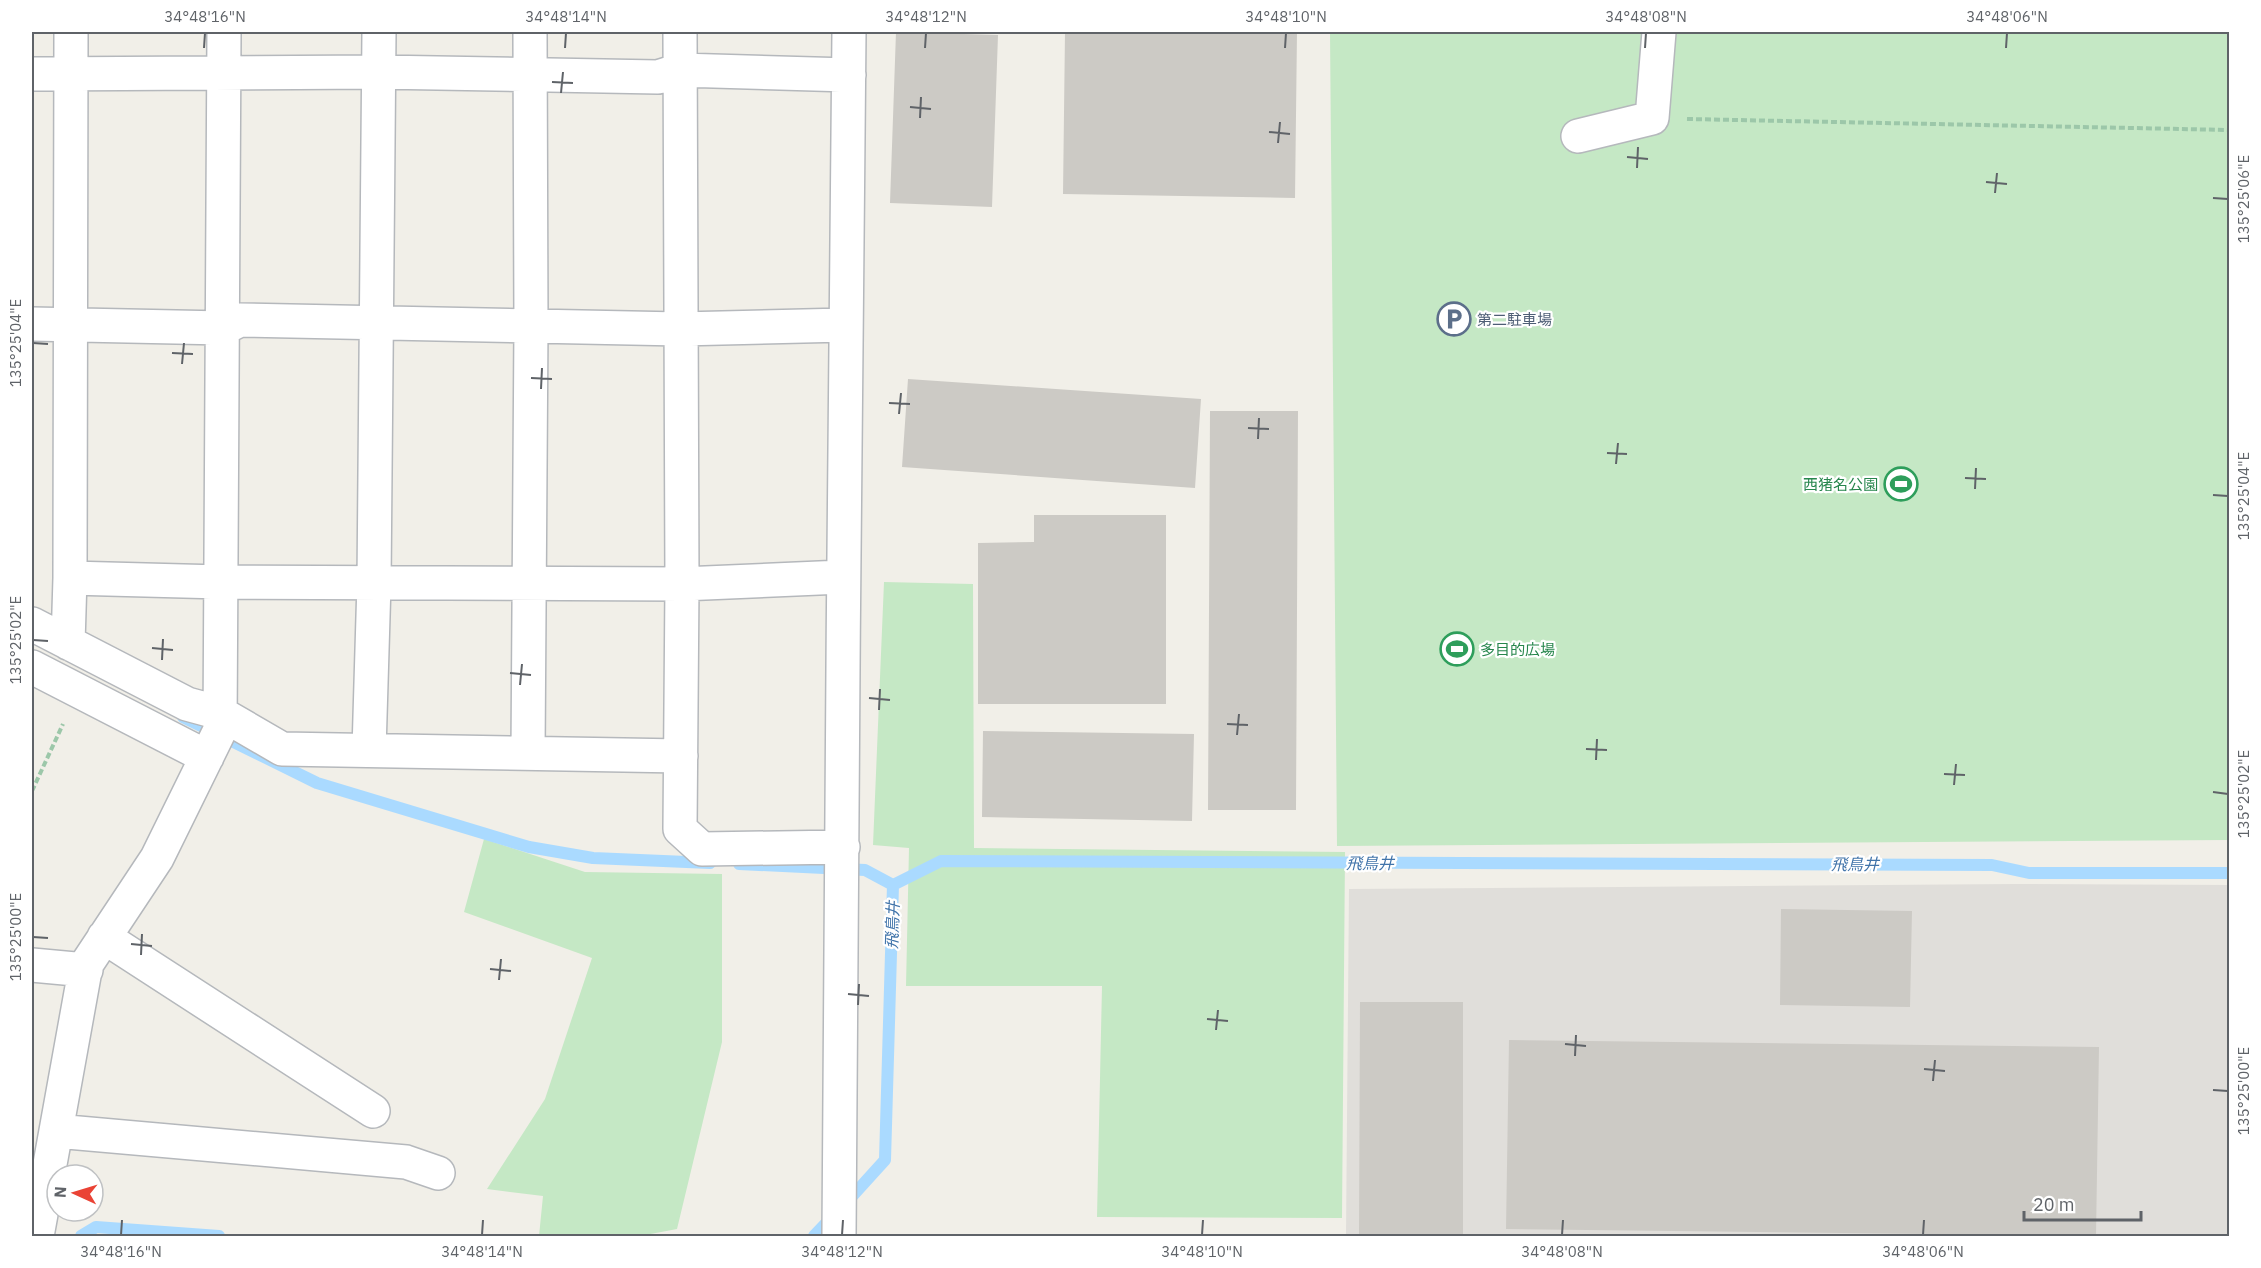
<svg xmlns="http://www.w3.org/2000/svg" width="2261" height="1268" font-family="'IBM Plex Sans','Noto Sans JP',sans-serif">
<style>
.industrial{fill:#e0deda}
.green{fill:#c5e8c5}
.lines{fill:none;stroke-linecap:round;stroke-linejoin:round}
.stream{stroke:#aadaff;stroke-width:12}
.building{fill:#cccac5}
.minor-casing{stroke:#b5b8bc;stroke-width:36}
.path{stroke:#9cc7a9;stroke-width:4;stroke-dasharray:6 3;stroke-linecap:butt}
.minor{stroke:#fff;stroke-width:33}
.ticks{fill:none;stroke:#5f6368;stroke-width:2}
.labels{text-anchor:middle;dominant-baseline:central;stroke-width:4.5;stroke-linejoin:round;paint-order:stroke}
.service-label{font-size:15px;fill:#4e5e75;stroke:#fff;text-anchor:start}
.leisure-label{font-size:15px;fill:#27864d;stroke:#fff;text-anchor:end}
.water-label{font-size:16px;font-style:italic;fill:#4174aa;stroke:#fff}
.neatline{fill:none;stroke:#5f6368;stroke-width:2}
.ticks-label{font-size:15px;text-anchor:middle;fill:#5f6368}
</style>
<rect width="100%" height="100%" fill="#f1efe8"/>
<path class="industrial" d="M 2014,884 L 2229,885 L 2229,1236 L 1346,1236 L 1349,889 Z"/>
<path class="green" d="M 1330,32 L 2229,32 L 2229,840 L 1337,846 Z
M 884,582 L 973,584 L 974,848 L 1345,852 L 1342,1218 L 1097,1217 L 1102,986 L 906,986 L 909,848 L 873,845 Z
M 484,839 L 585,872 L 722,874 L 722,1042 L 677,1229 L 640,1236 L 539,1236 L 543,1196 L 487,1189 L 545,1099 L 592,958 L 464,912 Z"/>
<g class="lines">
<path class="stream" d="M 183,717 L 317,783 L 529,847 L 593,858 L 710,863
M 739,864 L 865,870 L 893,885
M 846,1203 L 885,1160 L 893,885 L 941,861 L 1992,865 L 2029,873 L 2230,873
M 81,1236 L 96,1227 L 219,1236
M 814,1236 L 834,1215"/>
</g>
<path class="building" d="M 896,32 L 998,35 L 992,207 L 890,203 Z
M 1065,32 L 1297,32 L 1295,198 L 1063,194 Z
M 908,379 L 1201,399 L 1195,488 L 902,467 Z
M 1210,411 L 1298,411 L 1296,810 L 1208,810 Z
M 1034,515 L 1166,515 L 1166,704 L 978,704 L 978,543 L 1034,542 Z
M 983,731 L 1194,734 L 1192,821 L 982,817 Z
M 1781,909 L 1912,911 L 1910,1007 L 1780,1005 Z
M 1360,1002 L 1463,1002 L 1463,1236 L 1359,1236 Z
M 1509,1040 L 2099,1047 L 2096,1236 L 1506,1229 Z"/>
<g class="lines">
<defs>
<path id="minor" d="M 680,32 L 682,584 L 680,829 L 702,849 L 843,847
M 32,74 L 379,72 L 658,77 L 680,70 L 849,75
M 1578,136 L 1652,118 L 1659,32
M 32,324 L 224,328 L 240,320 L 680,329 L 845,325
M 70,578 L 221,582 L 682,584 L 842,577
M 32,624 L 187,704 L 220,713 L 282,749 L 681,756
M 68,643 L 70,578 L 71,32
M 32,667 L 207,757
M 369,750 L 374,583 L 379,32
M 528,753 L 531,326 L 530,32
M 104,937 L 373,1111
M 32,965 L 86,970
M 56,1131 L 406,1162 L 438,1173
M 37,1236 L 86,965 L 157,858 L 220,730 L 224,32
M 839,1236 C 843,835 843,433 849,32"/>
</defs>
<use href="#minor" class="minor-casing"/>
<path class="path" d="M 1687,119 L 2230,130
M 32,791 L 63,724"/>
<use href="#minor" class="minor"/>
</g>
<path class="ticks" d="M 204,48 L 205,33M 565,48 L 566,33M 925,48 L 926,33M 1285,48 L 1286,33M 1645,48 L 1646,33M 2006,48 L 2007,33M 552,82 L 573,83M 561,93 L 563,72M 910,107 L 931,109M 920,118 L 921,97M 1269,132 L 1290,134M 1278,143 L 1280,122M 1627,157 L 1648,159M 1637,168 L 1638,147M 1986,182 L 2007,184M 1995,193 L 1997,173M 2213,198 L 2228,199M 33,343 L 48,344M 172,353 L 193,354M 182,364 L 184,343M 531,378 L 552,379M 541,389 L 542,368M 889,403 L 910,404M 899,414 L 901,393M 1248,428 L 1269,429M 1258,439 L 1259,418M 1607,453 L 1627,454M 1616,464 L 1618,443M 1965,478 L 1986,479M 1975,489 L 1976,468M 2213,495 L 2228,496M 33,640 L 48,641M 152,648 L 173,650M 162,660 L 163,639M 510,673 L 531,675M 520,685 L 522,664M 869,698 L 890,700M 879,710 L 880,689M 1227,724 L 1248,725M 1237,735 L 1239,714M 1586,749 L 1607,750M 1596,760 L 1597,739M 1944,774 L 1965,775M 1954,785 L 1956,764M 2213,792 L 2228,794M 33,937 L 48,938M 131,944 L 152,946M 141,955 L 142,934M 490,969 L 511,971M 499,980 L 501,959M 848,994 L 869,996M 858,1005 L 859,984M 1207,1019 L 1228,1021M 1216,1030 L 1218,1010M 1565,1044 L 1586,1046M 1575,1056 L 1576,1035M 1924,1069 L 1945,1071M 1933,1081 L 1935,1060M 2213,1090 L 2228,1091M 121,1235 L 122,1220M 482,1235 L 483,1220M 842,1235 L 843,1220M 1202,1235 L 1203,1220M 1562,1235 L 1563,1220M 1923,1235 L 1924,1220"/>
<defs>
<symbol id="parking-ring" viewBox="-11 -11 22 22"><circle r="9.5" fill="#fff" stroke="#5c6f8a" stroke-width="1.5"/><path d="M-3.5-5.5H1a3.5 3.5 0 0 1 0 7H-1V5.5H-3.5ZM-1-3.4V-.6H.8a1.4 1.4 0 0 0 0-2.8Z" fill="#5c6f8a"/></symbol>
<symbol id="stadium-ring" viewBox="-11 -11 22 22"><circle r="9.5" fill="#fff" stroke="#2e9e5b" stroke-width="1.5"/><path d="M0-5a6.5 5 0 1 0 0 10a6.5 5 0 1 0 0-10ZM-3.5-1.8h7v3.6h-7Z" fill="#2e9e5b"/></symbol>
</defs>
<g fill-rule="evenodd">
<use href="#parking-ring" x="1435" y="300" width="38" height="38"/>
<use href="#stadium-ring" x="1882" y="465" width="38" height="38"/>
<use href="#stadium-ring" x="1438" y="630" width="38" height="38"/>
</g>
<g class="labels">
<g class="service-label">
<text x="1477" y="319">第二駐車場</text>
</g>
<g class="leisure-label">
<text x="1878" y="484">西猪名公園</text>
<text x="1480" y="649" text-anchor="start">多目的広場</text>
</g>
<g class="water-label">
<text x="1370" y="863">飛鳥井</text>
<text x="1855" y="864">飛鳥井</text>
<text transform="translate(892 925) rotate(-88)">飛鳥井</text>
</g>
</g>
<rect width="2261" height="1268" fill="none" stroke="#ffffff" stroke-width="66"/>
<g transform="translate(75 1193) rotate(274)"><circle r="28" fill="#ffffff" stroke="#bfc1c3" stroke-width="1.5"/>
<path d="M0-4.5L10 22L0 15L-10 22Z" fill="#ea4335"/>
<text y="-9" font-size="16" font-weight="bold" text-anchor="middle" fill="#5f6368">N</text>
</g>
<path d="M2024 1211v9h117v-9" fill="none" stroke="#5f6368" stroke-width="3"/>
<text x="2033" y="1211" font-size="18" fill="#5f6368" stroke="#ffffff" stroke-width="4.5" paint-order="stroke">20 m</text>
<rect x="33" y="33" width="2195" height="1202" class="neatline"/>
<g class="ticks-label">
<text x="205" y="22">34°48'16"N</text>
<text x="566" y="22">34°48'14"N</text>
<text x="926" y="22">34°48'12"N</text>
<text x="1286" y="22">34°48'10"N</text>
<text x="1646" y="22">34°48'08"N</text>
<text x="2007" y="22">34°48'06"N</text>
<text transform="translate(2244 199) rotate(-90)" y="5">135°25'06"E</text>
<text transform="translate(16 343) rotate(-90)" y="5">135°25'04"E</text>
<text transform="translate(2244 496) rotate(-90)" y="5">135°25'04"E</text>
<text transform="translate(16 640) rotate(-90)" y="5">135°25'02"E</text>
<text transform="translate(2244 794) rotate(-90)" y="5">135°25'02"E</text>
<text transform="translate(16 937) rotate(-90)" y="5">135°25'00"E</text>
<text transform="translate(2244 1091) rotate(-90)" y="5">135°25'00"E</text>
<text x="121" y="1257">34°48'16"N</text>
<text x="482" y="1257">34°48'14"N</text>
<text x="842" y="1257">34°48'12"N</text>
<text x="1202" y="1257">34°48'10"N</text>
<text x="1562" y="1257">34°48'08"N</text>
<text x="1923" y="1257">34°48'06"N</text>
</g>
</svg>
